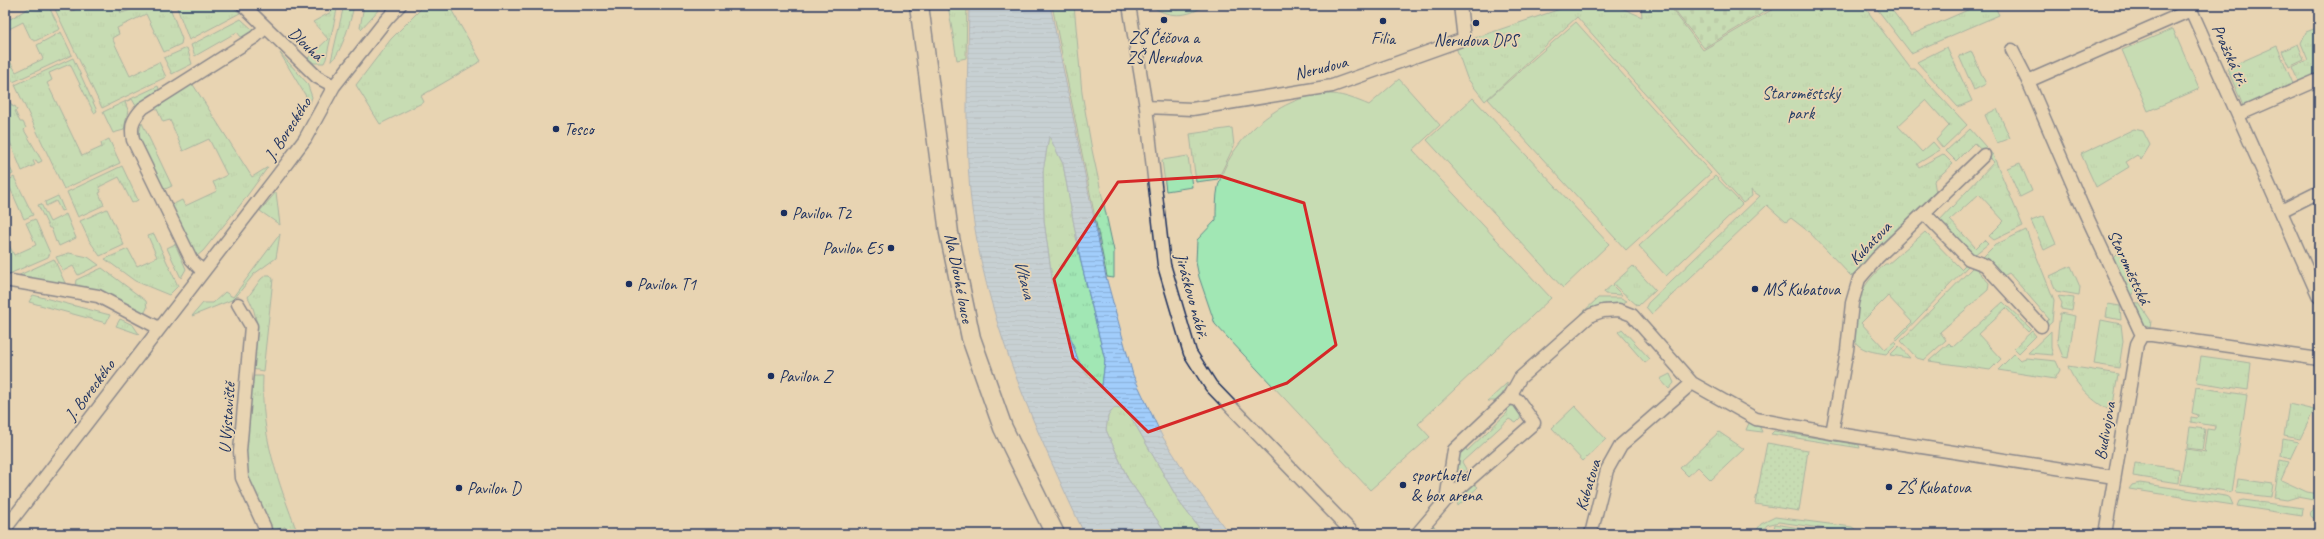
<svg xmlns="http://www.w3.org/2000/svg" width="2324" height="539" font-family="Caveat,sans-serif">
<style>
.grass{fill:url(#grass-tufts);stroke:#5e8b89}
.cemetery{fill:url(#cemetery-stones);stroke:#5e8b89}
.garden{fill:url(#garden-dots);stroke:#5e8b89}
.pitch{fill:#a1e7b4;stroke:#5e8b89}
.water{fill:url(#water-rules);stroke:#6b8ebc;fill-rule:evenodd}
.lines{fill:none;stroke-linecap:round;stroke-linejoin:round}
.street-casing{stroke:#1b2f5e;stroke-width:15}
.secondary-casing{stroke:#1b2f5e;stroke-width:21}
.street{stroke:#e8d4b2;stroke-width:12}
.secondary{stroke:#e8d4b2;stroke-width:18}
.marked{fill:none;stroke:#d62828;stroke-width:3;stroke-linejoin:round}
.poi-dot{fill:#1b2f5e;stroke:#e8d4b2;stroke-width:1.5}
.labels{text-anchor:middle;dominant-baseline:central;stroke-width:3.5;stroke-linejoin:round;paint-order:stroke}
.poi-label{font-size:17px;fill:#1b2f5e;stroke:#e8d4b2;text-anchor:start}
.street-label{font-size:17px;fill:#1b2f5e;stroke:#e8d4b2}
.park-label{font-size:17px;fill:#284167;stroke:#e8d4b2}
.water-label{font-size:18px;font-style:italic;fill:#283f6e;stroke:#e8d4b2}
</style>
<defs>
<pattern id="grass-tufts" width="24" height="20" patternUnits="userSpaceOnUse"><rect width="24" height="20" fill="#a1e7b4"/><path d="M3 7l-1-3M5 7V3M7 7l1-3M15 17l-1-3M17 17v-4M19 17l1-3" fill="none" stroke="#8ac69d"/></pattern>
<pattern id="cemetery-stones" width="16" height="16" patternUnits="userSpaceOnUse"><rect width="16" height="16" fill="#a1e7b4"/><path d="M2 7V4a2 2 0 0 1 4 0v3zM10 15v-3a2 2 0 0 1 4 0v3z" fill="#8ac69d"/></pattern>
<pattern id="garden-dots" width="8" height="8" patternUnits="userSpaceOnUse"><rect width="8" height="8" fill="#a1e7b4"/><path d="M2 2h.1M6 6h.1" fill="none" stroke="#8ac69d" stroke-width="1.8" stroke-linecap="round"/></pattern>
<pattern id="water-rules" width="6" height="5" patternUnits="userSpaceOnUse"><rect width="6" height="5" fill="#a1cdfb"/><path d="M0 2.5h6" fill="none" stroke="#8ab0da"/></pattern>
</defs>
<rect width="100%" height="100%" fill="#e8d4b2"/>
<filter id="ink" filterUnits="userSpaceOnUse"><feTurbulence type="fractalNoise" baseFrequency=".025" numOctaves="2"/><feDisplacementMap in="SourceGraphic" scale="8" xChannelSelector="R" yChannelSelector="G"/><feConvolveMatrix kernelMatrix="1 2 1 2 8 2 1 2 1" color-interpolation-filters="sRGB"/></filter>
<g filter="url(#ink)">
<path class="grass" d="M 28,5 L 48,5 L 60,29 L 35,41 L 31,39 L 23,22 L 5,31 L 5,22 L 29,8 Z
M 53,5 L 66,5 L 70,12 L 85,5 L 118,5 L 121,13 L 145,5 L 169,5 L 182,39 L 181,44 L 164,52 L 146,14 L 117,28 L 119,34 L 112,38 L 130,76 L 159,62 L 166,77 L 102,108 Z
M 176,5 L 230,5 L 240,13 L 189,40 Z
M 333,5 L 338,5 L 326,59 L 324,63 L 314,63 L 308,58 L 328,39 L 313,22 L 331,12 L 329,8 Z
M 344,5 L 354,5 C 352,17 341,55 331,61 Z
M 364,5 L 383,5 L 361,29 L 360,28 Z
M 425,5 L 461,5 L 452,11 L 481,61 L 421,96 L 424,102 L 380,124 L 356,85 L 391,39 Z
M 948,5 L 967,5 L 966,58 L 957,60 Z
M 1052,5 L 1074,5 L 1082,93 L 1092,150 L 1114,251 L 1114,278 L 1107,277 Z
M 1572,5 L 1615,5 L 1642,17 L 1641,5 L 1669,5 L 1703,50 L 1780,5 L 1863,5 L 1911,69 L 1915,69 L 1967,125 L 1943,148 L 1936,140 L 1949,126 L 1926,100 L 1898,126 L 1922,152 L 1933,142 L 1940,150 L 1917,164 L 1919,167 L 1943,154 L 1953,164 L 1934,181 L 1936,193 L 1930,201 L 1851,276 L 1809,232 L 1791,218 L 1786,222 L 1767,205 L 1652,314 L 1646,307 L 1648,303 L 1760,196 L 1751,190 L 1752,196 L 1743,203 L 1577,17 L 1485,101 L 1467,78 L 1456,47 L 1466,41 Z
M 1874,5 L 1888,5 L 1911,35 L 1979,5 L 1994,5 L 1999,15 L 1911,53 Z
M 241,19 L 253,30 L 242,38 L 237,32 L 195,56 L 191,45 Z
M 2319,27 L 2319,75 L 2299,83 L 2292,67 L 2308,60 L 2301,43 L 2306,32 Z
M 61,32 L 72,55 L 13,82 L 5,64 L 5,55 L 7,56 L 16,72 L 43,59 L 37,45 Z
M 2298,44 L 2304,60 L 2289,67 L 2282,51 Z
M 2277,46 L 2294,86 L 2244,108 L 2227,68 Z
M 1947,47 L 1972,101 L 1958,107 L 1917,62 Z
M 187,48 L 192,64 L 172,74 L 164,58 Z
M 1971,51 L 1986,84 L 1974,90 L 1959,56 Z
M 280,53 L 307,83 L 312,97 L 310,103 Z
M 73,58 L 97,111 L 94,113 L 70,64 L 49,73 L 52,80 L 47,83 L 82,156 L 102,147 L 101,143 L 109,139 L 120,163 L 64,189 L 15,85 Z
M 192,83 L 252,177 L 268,167 L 241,204 L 203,251 L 197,256 L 192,254 L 171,211 L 172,205 L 182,200 L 185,206 L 217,191 L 213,182 L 227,175 L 209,139 L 183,151 L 170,120 L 163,122 L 155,105 Z
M 158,86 L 159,89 L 136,106 L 132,99 L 125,102 L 128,110 L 124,130 L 113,133 L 103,112 Z
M 10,102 L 13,107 L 15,106 L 17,110 L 15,111 L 20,122 L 23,122 L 26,128 L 24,130 L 42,161 L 38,163 L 36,160 L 33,161 L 35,165 L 22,171 L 8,137 L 5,136 L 5,104 Z
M 1997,109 L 2010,138 L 1997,143 L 1985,115 Z
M 142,123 L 172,186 L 163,190 C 154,171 132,144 142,123 Z
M 1232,128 L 1234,146 L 1218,179 L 1196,182 L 1190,134 Z
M 1970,129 L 1993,155 L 2023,226 L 1994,240 L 1989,236 L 2004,221 L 1979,194 L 1950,220 L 1976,248 L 1984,240 L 1988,244 L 1974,255 L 1939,221 L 1994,162 L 1974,143 L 1956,161 L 1946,151 Z
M 2134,129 L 2143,131 L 2150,145 L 2141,160 L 2137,155 L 2126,162 L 2129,167 L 2096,187 L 2081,154 Z
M 1049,135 L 1063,164 L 1080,258 L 1105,360 L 1102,386 L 1087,375 L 1078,360 L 1053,286 L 1044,221 L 1043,171 Z
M 5,156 L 13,174 L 6,178 L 5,176 Z
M 2020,163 L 2032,191 L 2020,197 L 2007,168 Z
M 122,166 L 138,200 L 132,203 L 119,177 L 99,187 L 101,192 L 99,193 L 104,205 L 78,217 L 67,192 Z
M 14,177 L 33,215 L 24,219 L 7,181 Z
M 276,192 L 280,225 L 260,211 Z
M 58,196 L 64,210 L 61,211 L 56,201 L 46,206 L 45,202 Z
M 41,204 L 50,222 L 66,214 L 76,238 L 59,246 L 57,241 L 56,242 L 51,228 L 49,228 L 38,205 Z
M 107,209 L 124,245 L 100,256 L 89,240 L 80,221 Z
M 2044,216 L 2056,244 L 2044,250 L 2031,221 Z
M 35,219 L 50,253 L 48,257 L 9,274 L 5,267 L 5,237 L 14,255 L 36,245 L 26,223 Z
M 2026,230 L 2054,300 L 2052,322 L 2041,332 L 2039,330 L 2049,319 L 2009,273 L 2001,277 L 1981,259 L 1995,245 Z
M 1925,232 L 1961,269 L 1967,263 L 1969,265 L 1897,340 L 1896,338 L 1912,322 L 1888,296 L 1861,323 L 1885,349 L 1895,341 L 1897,343 L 1886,354 C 1875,352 1860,351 1854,340 C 1858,302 1855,291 1885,264 L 1888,264 Z
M 154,234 L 178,286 L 169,295 L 135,281 L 105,259 L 128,249 L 137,266 L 157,257 L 148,236 Z
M 280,234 L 276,258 L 254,274 L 234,299 L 192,316 L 203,303 L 213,303 L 225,292 L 233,297 Z
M 175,244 L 186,269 L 181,278 L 167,248 Z
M 2119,251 L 2136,287 L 2130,298 L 2112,258 Z
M 69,253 L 88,257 L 99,265 L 78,275 L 73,266 L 63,271 L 56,257 Z
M 54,259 L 65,283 L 63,284 L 13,278 Z
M 1633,266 L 1655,290 L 1638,306 L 1613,284 Z
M 1974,266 L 1989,283 L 1988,290 L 1940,332 L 1946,340 L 1924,360 L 1917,358 L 1901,341 Z
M 2071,266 L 2080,287 L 2079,295 L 2056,291 L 2050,276 Z
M 102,268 L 146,301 L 147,308 L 144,314 L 103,292 L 75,286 L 76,280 Z
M 266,275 L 270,275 L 273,279 L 263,371 L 252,369 C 256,341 262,323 248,297 L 261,279 Z
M 1612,285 L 1622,295 L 1605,294 L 1604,292 Z
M 33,295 L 110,315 L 106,323 L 29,302 Z
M 2058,296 L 2074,298 L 2072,311 L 2061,309 L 2062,303 Z
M 1598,298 L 1621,298 L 1627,301 L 1621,304 L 1605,304 L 1581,314 Z
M 2003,302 L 2031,329 L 2028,332 L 2006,308 L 1978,334 L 2001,359 L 1990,370 L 1929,361 L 1949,343 L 1953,347 Z
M 2132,302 L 2139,303 L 2151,321 L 2150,328 L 2143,324 Z
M 2108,304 L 2120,306 L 2121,320 L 2106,317 Z
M 2060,313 L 2075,316 L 2068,358 L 2063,357 L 2057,342 Z
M 120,319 L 133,325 L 139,334 L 116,326 Z
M 2101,320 L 2121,324 L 2123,341 L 2119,368 L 2094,364 Z
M 1622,329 L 1650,359 L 1645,363 L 1618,332 Z
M 2032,331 L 2036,336 L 2019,353 L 2014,348 Z
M 2051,331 L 2051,348 L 2053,355 L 2028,353 Z
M 1899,346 L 1910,358 L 1890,355 Z
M 2014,354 L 2020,360 L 2026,358 L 2056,361 L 2060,370 L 2055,379 L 1998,370 Z
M 2201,356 L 2251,363 L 2248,390 L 2197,382 Z
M 2068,366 L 2118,374 L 2112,411 C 2096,405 2073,383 2068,366 Z
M 1670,374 L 1674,383 L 1669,389 L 1660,379 Z
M 251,376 L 263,376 C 260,433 278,482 298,534 L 289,534 L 285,527 L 268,532 L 250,489 L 244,464 Z
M 1508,382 L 1499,401 L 1488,401 Z
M 2196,387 L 2247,395 L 2232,492 L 2180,484 L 2186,449 L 2206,452 L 2204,450 L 2207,429 L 2214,430 L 2215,426 L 2191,422 L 2191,417 L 2197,418 L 2198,415 L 2192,413 Z
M 1510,401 L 1521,411 L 1520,419 L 1516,423 L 1509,419 L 1462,462 L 1466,469 L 1457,480 L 1454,481 L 1453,466 L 1465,443 L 1467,451 L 1507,413 L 1508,403 Z
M 2289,404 L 2314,410 L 2300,439 L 2284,436 Z
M 1113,408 L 1123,409 L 1131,417 L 1180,503 L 1204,534 L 1167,534 L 1128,479 L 1106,430 L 1108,416 Z
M 1749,423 L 1760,427 L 1762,432 L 1746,430 Z
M 2190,427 L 2205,429 L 2202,450 L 2187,448 Z
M 1774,431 L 1859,445 L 1860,448 L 1771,434 Z
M 1719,432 L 1744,449 L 1711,480 L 1698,467 L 1688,476 L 1680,468 Z
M 2283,439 L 2298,442 L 2290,459 L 2281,456 Z
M 2280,460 L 2289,462 L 2281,480 L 2307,492 L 2319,494 L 2319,501 L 2297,497 L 2287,500 L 2274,498 Z
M 2135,463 L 2179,469 L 2178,483 L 2133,476 Z
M 2238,479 L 2273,484 L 2271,497 L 2236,493 Z
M 1473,483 L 1478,487 L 1458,506 L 1457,501 L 1467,484 Z
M 2140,483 L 2225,496 L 2230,498 L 2233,505 L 2129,489 L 2132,485 Z
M 2243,500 L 2303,508 L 2302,516 L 2237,506 L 2239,501 Z
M2310.5 514a4.5 4.5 0 1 1 9 0a4.5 4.5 0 1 1-9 0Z
M 1434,526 L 1442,534 L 1426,534 Z"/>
<path class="cemetery" d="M 1670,5 L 1776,5 L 1704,48 Z"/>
<path class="garden" d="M 118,5 L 133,5 L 134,9 L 121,13 Z
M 1767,443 L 1808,450 L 1799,511 L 1755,504 Z
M 285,527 L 289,534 L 270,534 L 270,532 Z"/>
<path class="pitch" d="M 1150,5 L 1159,5 L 1176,10 L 1205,5 C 1188,18 1167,18 1150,5 Z
M 1576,22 L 1711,173 L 1626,250 L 1488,99 Z
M 2173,29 L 2199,89 L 2148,111 L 2122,50 Z
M 1399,79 L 1440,125 L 1413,150 L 1551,298 L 1418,424 L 1430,437 L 1370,490 L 1215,324 L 1199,277 L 1196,262 L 1197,240 L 1216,220 C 1216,209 1216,197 1218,187 C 1229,140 1282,92 1332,94 C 1345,95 1357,100 1369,105 Z
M 1473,98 L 1609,244 L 1563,288 L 1427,140 Z
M 1188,156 L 1192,187 L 1166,191 L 1162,160 Z
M 1715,176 L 1742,204 L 1666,276 L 1639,246 Z
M 1575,406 L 1606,439 L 1583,461 L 1552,428 Z
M 1775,517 L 1852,527 L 1862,534 L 1779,522 L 1767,525 L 1760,534 L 1754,534 L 1761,524 Z
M 1775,524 L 1837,534 L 1773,534 Z"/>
<path class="water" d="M 969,5 L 1050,5 L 1106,277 L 1133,375 L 1162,436 L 1190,480 L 1229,534 L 1204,534 L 1180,503 L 1131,417 L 1123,409 L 1114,408 L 1108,416 L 1106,430 L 1128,479 L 1167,534 L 1084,533 C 1037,433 991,332 974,223 C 963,153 968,76 969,5 ZM 1049,136 L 1063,164 L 1080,258 L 1105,360 L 1102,386 L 1087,375 L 1078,360 L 1053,286 L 1044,221 L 1043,171 Z"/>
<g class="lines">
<defs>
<path id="street" d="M 243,5 L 317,77 L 334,86
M 1129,5 L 1146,107 L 1164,265 L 1190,353 L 1211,386 L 1354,534
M 2012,50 L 2028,81 L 2082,206 L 2142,335
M 2028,81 L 2191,10 L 2319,297
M 1146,107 L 1192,109 L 1332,86 L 1464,39 L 1460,5
M 2238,115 L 2318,80
M 2281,211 L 2319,192
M 1924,213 L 1969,259 L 1985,265 L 2041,326
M 202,271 L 191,259 L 133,140 C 130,125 133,119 143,108 L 255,37 L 265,28
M 5,280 L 98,296 L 159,328
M 238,304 L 251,326 L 240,451 L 242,478 L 264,526 L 266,534
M 2142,335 L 2152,335 L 2319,359
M 1832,433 L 1847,350 L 1852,303 L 1859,279 L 1877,258 L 1984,155
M 1446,500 L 1454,450 L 1509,398 L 1520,378 L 1591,315 L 1603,311 L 1619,310 L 1632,315 L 1692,383 L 1756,419 L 1832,433 L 2114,477
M 5,529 L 278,175 L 305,139 L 334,86 L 386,20 L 400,5
M 1417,534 L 1446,500 L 1534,423 L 1518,400 L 1509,398
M 1591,534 L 1607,470 L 1621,445 L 1692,383
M 2105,534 L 2137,344 L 2142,335"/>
<path id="secondary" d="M 919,5 L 949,233 L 971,338 L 1003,428 L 1055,534"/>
</defs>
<use href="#street" class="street-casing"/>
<use href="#secondary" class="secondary-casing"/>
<use href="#street" class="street"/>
<use href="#secondary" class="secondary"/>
</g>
</g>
<path d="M0 0H2324V539H0ZM 1220,176 L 1304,203 L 1336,345 L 1287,383 L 1148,432 L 1073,358 L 1054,279 L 1118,182 Z" fill="#e8d4b2" fill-opacity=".55" fill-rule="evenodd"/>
<path class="marked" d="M 1220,176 L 1304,203 L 1336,345 L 1287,383 L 1148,432 L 1073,358 L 1054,279 L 1118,182 Z"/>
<g class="poi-dot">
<circle cx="1164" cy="20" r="4"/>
<circle cx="1383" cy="21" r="4"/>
<circle cx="1476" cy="23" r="4"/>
<circle cx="556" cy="129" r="4"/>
<circle cx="784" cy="213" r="4"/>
<circle cx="891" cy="248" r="4"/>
<circle cx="629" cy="284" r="4"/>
<circle cx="1755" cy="289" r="4"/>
<circle cx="771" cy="376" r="4"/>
<circle cx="1403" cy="485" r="4"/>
<circle cx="1889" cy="487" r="4"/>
<circle cx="459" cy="488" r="4"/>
</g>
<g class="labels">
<g class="poi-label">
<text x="1164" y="37" text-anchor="middle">ZŠ Čéčova a<tspan x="1164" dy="20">ZŠ Nerudova</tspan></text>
<text x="1383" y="38" text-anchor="middle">Filia</text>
<text x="1476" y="40" text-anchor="middle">Nerudova DPS</text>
<text x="564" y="129">Tesco</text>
<text x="792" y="213">Pavilon T2</text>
<text x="883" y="248" text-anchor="end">Pavilon E5</text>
<text x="637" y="284">Pavilon T1</text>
<text x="1763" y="289">MŠ Kubatova</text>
<text x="779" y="376">Pavilon Z</text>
<text x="1411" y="475">sporthotel<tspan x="1411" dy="20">&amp; box arena</tspan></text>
<text x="1897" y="487">ZŠ Kubatova</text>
<text x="467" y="488">Pavilon D</text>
</g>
<g class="street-label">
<text transform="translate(306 44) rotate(43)">Dlouhá</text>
<text transform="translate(2230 55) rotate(66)">Pražská tř.</text>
<text transform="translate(1321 68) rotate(-14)">Nerudova</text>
<text transform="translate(288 129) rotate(-57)">J. Boreckého</text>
<text transform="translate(1870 243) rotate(-46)">Kubatova</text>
<text transform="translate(2129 267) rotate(65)">Staroměstská</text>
<text transform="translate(959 278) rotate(79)">Na Dlouhé louce</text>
<text transform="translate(1192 296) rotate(75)">Jiráskovo nábř.</text>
<text transform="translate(90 390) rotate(-53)">J. Boreckého</text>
<text transform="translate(227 418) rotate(-86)">U Výstaviště</text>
<text transform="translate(2105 431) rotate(-80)">Budivojova</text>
<text transform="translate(1588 485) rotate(-73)">Kubatova</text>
</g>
<g class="park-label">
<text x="1801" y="93">Staroměstský<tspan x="1801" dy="20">park</tspan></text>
</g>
<g class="water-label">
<text transform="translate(1025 279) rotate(76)">Vltava</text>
</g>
</g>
<rect width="2324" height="539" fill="none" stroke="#e8d4b2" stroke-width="20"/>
<rect x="10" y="10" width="2304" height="519" fill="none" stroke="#1b2f5e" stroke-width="1.5" filter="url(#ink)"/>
</svg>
